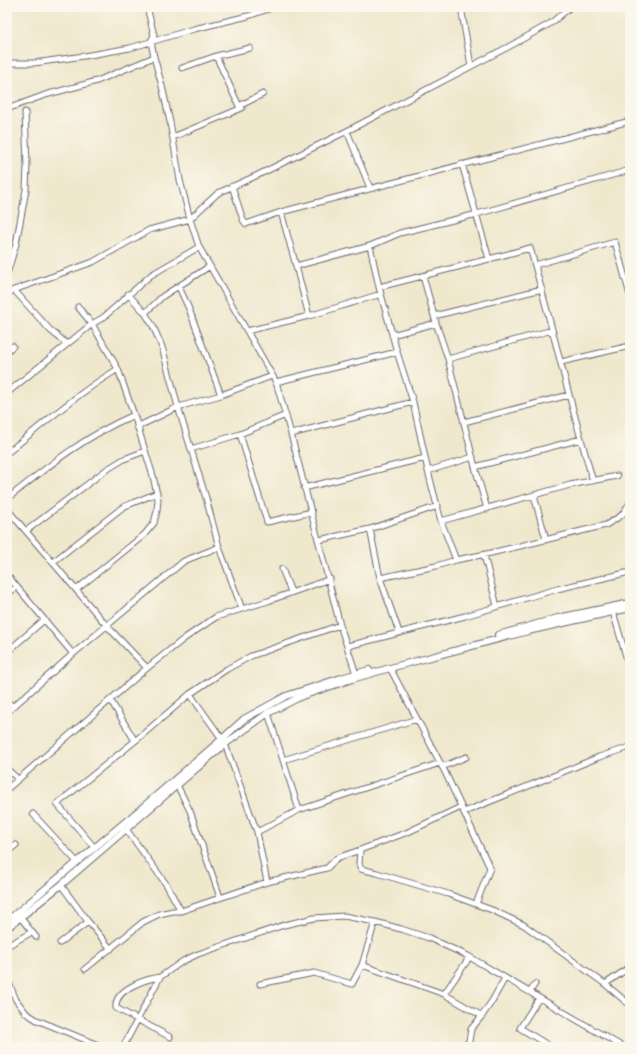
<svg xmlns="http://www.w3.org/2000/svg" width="637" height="1054" font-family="Sriracha,sans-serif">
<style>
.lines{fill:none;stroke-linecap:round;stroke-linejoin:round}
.minor-casing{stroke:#6a676e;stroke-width:7}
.tertiary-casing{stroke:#6a676e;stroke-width:8}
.minor{stroke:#fff;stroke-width:5}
.tertiary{stroke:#fff;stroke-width:6}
</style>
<rect width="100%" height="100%" fill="#fbf7ec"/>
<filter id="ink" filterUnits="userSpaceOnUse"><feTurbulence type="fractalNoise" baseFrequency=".025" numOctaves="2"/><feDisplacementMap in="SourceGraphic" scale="8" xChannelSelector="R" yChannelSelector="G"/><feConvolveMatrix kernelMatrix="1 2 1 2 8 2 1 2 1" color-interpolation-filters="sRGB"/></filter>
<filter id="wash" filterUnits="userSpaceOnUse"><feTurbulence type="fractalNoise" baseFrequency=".012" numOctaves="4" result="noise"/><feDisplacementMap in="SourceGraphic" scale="16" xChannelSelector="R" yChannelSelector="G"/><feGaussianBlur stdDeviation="0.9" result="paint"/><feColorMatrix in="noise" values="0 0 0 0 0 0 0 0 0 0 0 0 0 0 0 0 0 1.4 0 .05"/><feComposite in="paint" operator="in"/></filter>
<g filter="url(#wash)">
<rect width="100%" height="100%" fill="#efe8cd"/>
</g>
<g filter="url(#ink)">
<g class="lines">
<defs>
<path id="minor" d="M 147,7 L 154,35 L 151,41 L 154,57 L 162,86 L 170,122 L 180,180 L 190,219 L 199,247 L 276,382 L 291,434 L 340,625 L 357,677
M 461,7 L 471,66
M 216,56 L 239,106
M 7,63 L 34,63 L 84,56 L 130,48 L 194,29 L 248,16 L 274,7
M 182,68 L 216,56 L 250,48
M 7,109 L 45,95 L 97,81 L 154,57
M 347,131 L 370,188
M 173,137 L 242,108 L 239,106 L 263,94
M 462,164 L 489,259
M 232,186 L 243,220 L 246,224 L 281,212 L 630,121
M 281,212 L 296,266 L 309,316
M 370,246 L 379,287 L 397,352 L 413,402 L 428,471 L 441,521 L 456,560
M 535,265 L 615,242 L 630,295
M 296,266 L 370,246 L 400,233 L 477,214 L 630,170
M 7,274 L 16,244 L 26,190 L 27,165 L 25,112
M 423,276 L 436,323 L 448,359 L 475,467 L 487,509
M 179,287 L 189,309 L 221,395
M 379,287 L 489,259 L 530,248 C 552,325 570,404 593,481
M 14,290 L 50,330 L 67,344
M 7,294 L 14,290 L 93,262 L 149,230 L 190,219 L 218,193 L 258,175 L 347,131 L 510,46 L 551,23 L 568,9 L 569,7
M 128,294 L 145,313 L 153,326 L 162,347 L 178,407 L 206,498 L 219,547 L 242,609
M 145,313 L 163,296 L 210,266
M 434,316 L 542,289
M 247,331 L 309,316 L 381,294
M 392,335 L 436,323
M 7,351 L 13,346
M 448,359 L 552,330
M 561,362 L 630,346
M 276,382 L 397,352
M 7,393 L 92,324 L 104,317 L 151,275 L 199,247
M 464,422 L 569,395
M 137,427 L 178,407 L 221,395 L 272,376
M 240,434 L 267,522 L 312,512
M 291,434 L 413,402
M 191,449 L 240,434 L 286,415
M 7,453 C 43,424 78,393 118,369
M 475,467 L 581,439
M 428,471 L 473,457
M 304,488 L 425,458
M 534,496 L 546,539
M 7,499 C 48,466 85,436 134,415
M 7,509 L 107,626 L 147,668
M 441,521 L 570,485 L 617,476
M 370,529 L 380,578 L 399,632
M 26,531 L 106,470 L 124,459 L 145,451
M 319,540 L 370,529 L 438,506
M 484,555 L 497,606
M 53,562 L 123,507 L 157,493
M 282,569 L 291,592
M 7,575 L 73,654
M 380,578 L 436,566 L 456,560 L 491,553 L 606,525 L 622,515 L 630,503
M 76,590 L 144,535 L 154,523 L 157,511 L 158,499 L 153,476 L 134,415 L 118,369 L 92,324 L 78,307
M 7,595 L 16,587
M 613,612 L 630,670
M 348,646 L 465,616 L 557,589 L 630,572
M 7,652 L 44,620
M 390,668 L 444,770 L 490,868 L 476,904
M 190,694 L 222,739
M 7,701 L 13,707
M 111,701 L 135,741
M 7,712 L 73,654 L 184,561 L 219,547
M 268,713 L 299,810
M 225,744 L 257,832 L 267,882
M 283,760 L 417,719
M 7,769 L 18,779
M 177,785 L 190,811 L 220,897
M 7,789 L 147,668 L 185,638 L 216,617 L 268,601 L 330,579
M 464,812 L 553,776 L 599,757 L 630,747
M 33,814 L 77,862
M 126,829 L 166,884 L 181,911
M 257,832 L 299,810 L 440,763 L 442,767 L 466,757
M 94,847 L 57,804 L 135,741 L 190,694 L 227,669 L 251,656 L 340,625
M 360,850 L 359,864 L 361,869 L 377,873 L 448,894 L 492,910 L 524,925 L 605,984 L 630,1005
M 7,852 L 16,845
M 61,885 L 86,919 L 111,949
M 20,917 L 36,937
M 375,922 L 362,965 L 444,994 L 482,1016
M 60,943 L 88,922
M 7,946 L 32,932
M 85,969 L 143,922 L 159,914 L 173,911 L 181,911 L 267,882 L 327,868 L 337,858 L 360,850 L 408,832 L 461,807
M 160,977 C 146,979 114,989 116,1008 L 170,1037
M 7,978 L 16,1000 L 26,1013 L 37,1020 L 103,1047
M 260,984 L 314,973 L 352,984 L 362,965
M 605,984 L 630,967
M 530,992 L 535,984
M 444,994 L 467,961 L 468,956
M 539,998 L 520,1028 L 551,1047
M 123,1047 L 160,977 L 183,961 L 198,954 L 284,925 L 314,918 L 344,916 L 375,922 L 401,929 L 429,938 L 468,956 L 623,1047
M 464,1047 L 469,1041 L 471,1029 L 482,1016 L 492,1001 L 505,978"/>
<path id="tertiary" d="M 498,635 L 558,618 L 630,603
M 7,921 L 137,812 L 222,739 L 244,719 L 286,696 L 341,678 L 369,670
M 7,928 L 61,885 L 225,744 L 268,713 L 302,696 L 352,679 L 390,668 L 528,631 L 630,608"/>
</defs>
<use href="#minor" class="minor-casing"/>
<use href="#tertiary" class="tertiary-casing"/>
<use href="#minor" class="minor"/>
<use href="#tertiary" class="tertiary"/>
</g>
</g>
<rect width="637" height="1054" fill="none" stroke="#fbf7ec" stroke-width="24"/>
</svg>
